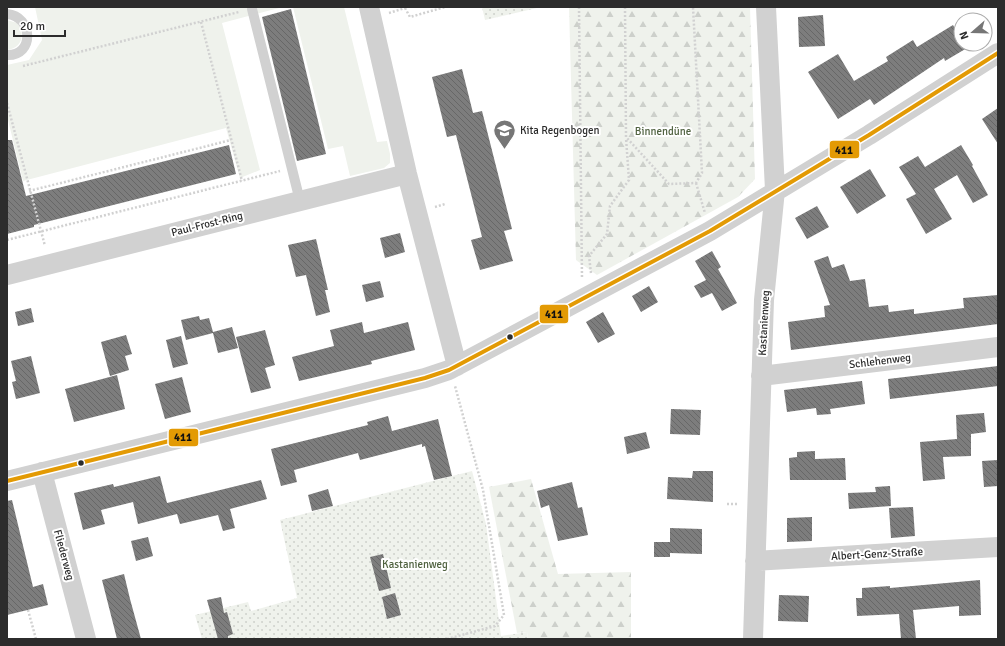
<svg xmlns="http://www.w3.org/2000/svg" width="1005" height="646" font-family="Signika,sans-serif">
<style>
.grass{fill:#eff2ec}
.forest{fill:url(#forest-firs)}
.park{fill:url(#park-dots)}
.building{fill:url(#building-back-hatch)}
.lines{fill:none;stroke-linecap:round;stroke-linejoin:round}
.path{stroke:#d1d1d1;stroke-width:2.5;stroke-dasharray:2 2;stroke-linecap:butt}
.service{stroke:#d1d1d1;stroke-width:10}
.minor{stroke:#d1d1d1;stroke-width:20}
.bus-1-casing{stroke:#fff;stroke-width:7}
.bus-1{stroke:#e39a04;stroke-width:4}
.bus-dot{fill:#2c2c2c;stroke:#fff;stroke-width:1.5}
.labels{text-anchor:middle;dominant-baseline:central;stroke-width:4;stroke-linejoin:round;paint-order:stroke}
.poi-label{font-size:11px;fill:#2c2c2c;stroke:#fff;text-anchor:start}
.park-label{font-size:11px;fill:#506240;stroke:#fff}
.street-label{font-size:11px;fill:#2c2c2c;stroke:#fff}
.line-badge{stroke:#fff;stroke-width:1.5}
.pale-badge-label{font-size:11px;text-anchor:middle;font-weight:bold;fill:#111}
</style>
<defs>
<pattern id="forest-firs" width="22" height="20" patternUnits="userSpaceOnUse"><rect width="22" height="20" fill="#eff2ec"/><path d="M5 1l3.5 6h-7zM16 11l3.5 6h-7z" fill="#cdd0cb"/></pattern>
<pattern id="park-dots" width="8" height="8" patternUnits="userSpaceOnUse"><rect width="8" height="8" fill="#eff2ec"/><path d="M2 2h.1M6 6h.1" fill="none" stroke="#cdd0cb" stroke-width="1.8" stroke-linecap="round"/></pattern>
<pattern id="building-back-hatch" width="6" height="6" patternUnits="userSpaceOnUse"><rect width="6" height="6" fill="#7d7d7d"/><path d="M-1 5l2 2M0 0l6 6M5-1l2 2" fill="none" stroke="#676767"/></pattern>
</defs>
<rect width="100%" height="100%" fill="#fff"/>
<path class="grass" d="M 35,7 L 283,7 L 222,23 L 260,170 L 240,178 L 226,128 L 23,181 L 7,116 L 7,65 L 29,60 L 42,40 Z
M 293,7 L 344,7 L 377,142 L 387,141 L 390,154 L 390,163 L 384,168 L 350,176 L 343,146 L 328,149 Z
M 7,20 L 17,23 C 26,34 22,48 7,50 Z"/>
<path class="forest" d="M 569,7 L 750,7 L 755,179 L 738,197 L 597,275 L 576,260 Z
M 531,479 L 558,574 L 631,572 L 631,639 L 528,639 L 527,632 L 517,633 L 489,487 Z"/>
<path class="park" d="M 482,7 L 541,7 L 485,20 Z
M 472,471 L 486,524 L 501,636 L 527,632 L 528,639 L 202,639 L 195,615 L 248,602 L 251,611 L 297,598 L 280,520 Z"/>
<path class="building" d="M 291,9 L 326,154 L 297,161 L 262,17 Z
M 823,15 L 825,46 L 799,47 L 798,17 Z
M 953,25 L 961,39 L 961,44 L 964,44 L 967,48 L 945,61 L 944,58 L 874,105 L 870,99 L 838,119 L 808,72 L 838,54 L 854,81 L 888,61 L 886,57 L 913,40 L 917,47 Z
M 462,69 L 473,113 L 482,111 L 512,229 L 504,231 L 513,261 L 480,270 L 471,240 L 482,237 L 456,135 L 447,137 L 432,77 Z
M 998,108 L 998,144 L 982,119 Z
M 7,140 L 12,140 L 26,196 L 229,145 L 236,174 L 34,225 L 34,227 L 7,234 Z
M 961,145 L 973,165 L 972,166 L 988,195 L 973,203 L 957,175 L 934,189 L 952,219 L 926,234 L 906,199 L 916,194 L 899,167 L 918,156 L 925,167 Z
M 870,169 L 886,196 L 857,214 L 840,187 Z
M 817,206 L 829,227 L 807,239 L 795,218 Z
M 400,233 L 405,252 L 385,258 L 380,238 Z
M 316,239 L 328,290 L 325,290 L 330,312 L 316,316 L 306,275 L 296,277 L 288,245 Z
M 712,251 L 721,267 L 718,269 L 737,303 L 722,311 L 712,293 L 701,298 L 694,286 L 706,280 L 695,261 Z
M 828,256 L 832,268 L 844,264 L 850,281 L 865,279 L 869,307 L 888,305 L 889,312 L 914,309 L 914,314 L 964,308 L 963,298 L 998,295 L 998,324 L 791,350 L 788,322 L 825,317 L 824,306 L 830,305 L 814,261 Z
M 380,281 L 384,297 L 366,302 L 362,285 Z
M 649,286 L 658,302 L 641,312 L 632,296 Z
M 31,308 L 34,322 L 18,326 L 15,312 Z
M 603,312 L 615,334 L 598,343 L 586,322 Z
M 199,316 L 200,320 L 209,318 L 213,332 L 232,327 L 238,348 L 218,353 L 213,333 L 186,340 L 181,320 Z
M 362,322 L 364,333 L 408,322 L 415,350 L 371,361 L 372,364 L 299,381 L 292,357 L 334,346 L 330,330 Z
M 265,330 L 275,365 L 265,368 L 271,388 L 251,393 L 236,337 Z
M 126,335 L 132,354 L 125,356 L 129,370 L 110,376 L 101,342 Z
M 181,336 L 188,364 L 173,368 L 166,340 Z
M 31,356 L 40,393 L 16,399 L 12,382 L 16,381 L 11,361 Z
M 998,366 L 998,386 L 890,399 L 888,379 Z
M 117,375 L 125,409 L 74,422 L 65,389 Z
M 182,377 L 191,412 L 165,419 L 155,384 Z
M 862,381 L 865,404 L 830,409 L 831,414 L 817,415 L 816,408 L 787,412 L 784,390 Z
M 671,409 L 701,410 L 700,435 L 670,434 Z
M 984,413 L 986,432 L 971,434 L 971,456 L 943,457 L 945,479 L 923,481 L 920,442 L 957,439 L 956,415 Z
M 388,416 L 392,431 L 438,419 L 452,476 L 434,480 L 425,446 L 422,447 L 422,444 L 360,460 L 358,453 L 294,470 L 297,482 L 281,486 L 271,449 L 368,425 L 367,422 Z
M 646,432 L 650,448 L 627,454 L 624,437 Z
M 815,451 L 815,459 L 845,458 L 846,480 L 790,480 L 789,458 L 797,457 L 797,452 Z
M 998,460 L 998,486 L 984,487 L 982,461 Z
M 693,471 L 713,471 L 713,502 L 667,499 L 668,477 L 692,478 Z
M 160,476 L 167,503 L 261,480 L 267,499 L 230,509 L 235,528 L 223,531 L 218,515 L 180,524 L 177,514 L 138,524 L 133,502 L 101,510 L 105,524 L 83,530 L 74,493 L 113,484 L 114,487 Z
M 572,482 L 578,508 L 582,507 L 588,535 L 558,541 L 549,505 L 541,508 L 537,491 Z
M 890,486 L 891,506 L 849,509 L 848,493 L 876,492 L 875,487 Z
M 328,489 L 333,506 L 312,511 L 308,495 Z
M 12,500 L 33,587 L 43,584 L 48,605 L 7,615 L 7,501 Z
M 913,507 L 915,536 L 891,538 L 889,508 Z
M 812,517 L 812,541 L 787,542 L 787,518 Z
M 670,528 L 702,529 L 702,554 L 670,553 L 670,557 L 654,557 L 654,542 L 670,542 L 670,552 Z
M 148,537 L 153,556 L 136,561 L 131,541 Z
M 383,554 L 391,588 L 379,591 L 370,557 Z
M 124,574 L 130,599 L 141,639 L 117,639 L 102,580 Z
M 980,580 L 981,615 L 959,616 L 959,606 L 913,610 L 916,639 L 901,639 L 899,614 L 857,616 L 856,598 L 862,598 L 862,588 L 890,586 L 890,588 Z
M 395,593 L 401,615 L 387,619 L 382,597 Z
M 779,595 L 809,596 L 808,622 L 778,621 Z
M 221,597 L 224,613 L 227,612 L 233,634 L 228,636 L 228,639 L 218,639 L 207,600 Z"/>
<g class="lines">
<path class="path" d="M 579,7 L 582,278
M 625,7 L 626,137 L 669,184 L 696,183 L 702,173 L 693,7
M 405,8 L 410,17 L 445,7
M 389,13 L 405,8
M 201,22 L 242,181
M 23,66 L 239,12
M 7,103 L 45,246
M 696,183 L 705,213
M 29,191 L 231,140
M 435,207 L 445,204
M 7,240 L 280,171
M 591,273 L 589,256 L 607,234 L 610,206 L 629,180 L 626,138
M 727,504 L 739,504
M 28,610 L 36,639
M 447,639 L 495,626 L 504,615 L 483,490 L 455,386"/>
<path class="service" d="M 252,9 L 300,201
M 7,14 C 33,16 35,56 7,55"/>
<path class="minor" d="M 369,7 L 407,174 L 457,366
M 7,275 L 407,174
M 761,376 L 998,347
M 42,472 L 86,639
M 7,481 L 425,378 L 449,370 L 710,231 L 869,135 L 998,53
M 755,561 L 998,547
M 753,639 L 764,300 L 775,190 L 766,7"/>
<defs>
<path id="bus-1" d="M 7,481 L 425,378 L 449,370 L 710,231 L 869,135 L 998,53"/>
</defs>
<use href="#bus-1" class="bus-1-casing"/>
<use href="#bus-1" class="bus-1"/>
</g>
<defs>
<symbol id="school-pin" viewBox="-11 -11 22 30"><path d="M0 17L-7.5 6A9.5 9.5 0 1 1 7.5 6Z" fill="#767676" stroke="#fff"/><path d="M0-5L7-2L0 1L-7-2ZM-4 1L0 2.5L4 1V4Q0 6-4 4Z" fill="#fff"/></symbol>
</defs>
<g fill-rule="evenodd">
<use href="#school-pin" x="492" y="118" width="25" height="34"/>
</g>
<g class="bus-dot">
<circle cx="510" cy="337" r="3.5"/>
<circle cx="81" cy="463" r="3.5"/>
</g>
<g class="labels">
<g class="poi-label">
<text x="520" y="130">Kita Regenbogen</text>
</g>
<g class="park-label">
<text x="663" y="131">Binnendüne</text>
<text x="415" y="564">Kastanienweg</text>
</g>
<g class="street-label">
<text transform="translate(207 224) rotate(-14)">Paul-Frost-Ring</text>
<text transform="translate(764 323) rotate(-87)">Kastanienweg</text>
<text transform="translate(880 361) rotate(-7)">Schlehenweg</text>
<text transform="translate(877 554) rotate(-3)">Albert-Genz-Straße</text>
<text transform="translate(64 555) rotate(75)">Fliederweg</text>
</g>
</g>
<g class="line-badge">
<rect x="829" y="140" width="31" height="19" rx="4" fill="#e39a04"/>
<rect x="539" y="304" width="30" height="20" rx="4" fill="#e39a04"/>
<rect x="168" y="428" width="31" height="19" rx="4" fill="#e39a04"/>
</g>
<g class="pale-badge-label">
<text x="844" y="154">411</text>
<text x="554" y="318">411</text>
<text x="183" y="441">411</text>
</g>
<rect width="1005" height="646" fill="none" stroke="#2c2c2c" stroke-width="16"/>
<g transform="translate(973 32) rotate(250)"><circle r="19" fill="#ffffff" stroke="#ababab"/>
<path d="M0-3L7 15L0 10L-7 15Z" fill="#767676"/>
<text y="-6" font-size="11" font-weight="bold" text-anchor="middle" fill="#2c2c2c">N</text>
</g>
<path d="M14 30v6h51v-6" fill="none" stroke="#2c2c2c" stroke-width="2"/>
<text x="20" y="30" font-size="12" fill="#2c2c2c" stroke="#ffffff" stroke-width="3" paint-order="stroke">20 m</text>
</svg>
